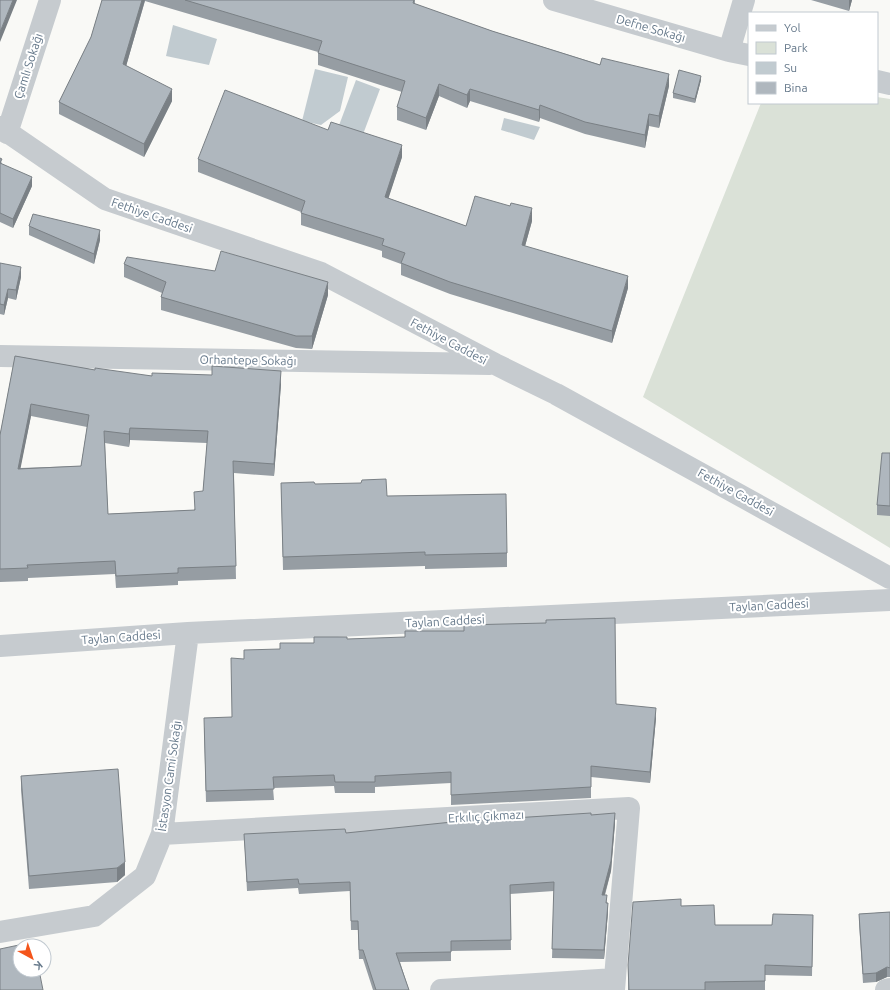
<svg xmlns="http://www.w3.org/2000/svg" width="890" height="990" font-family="Ubuntu,sans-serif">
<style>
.green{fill:#dae1d7}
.water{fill:#c1cbd0}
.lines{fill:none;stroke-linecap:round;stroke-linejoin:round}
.minor{stroke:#c6cbcf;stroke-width:22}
.wall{fill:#969da3;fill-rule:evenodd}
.shaded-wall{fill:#7a8085}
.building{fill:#afb7be;stroke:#7a8085;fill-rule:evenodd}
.labels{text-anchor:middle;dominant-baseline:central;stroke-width:4;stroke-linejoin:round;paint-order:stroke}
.street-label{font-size:12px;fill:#65788a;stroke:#fff}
</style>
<rect width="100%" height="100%" fill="#f9f9f6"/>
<path class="green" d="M 877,97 L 890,99 L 890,548 L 643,397 L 761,103 L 877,103 Z"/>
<path class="water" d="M 173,25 L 217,39 L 209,65 L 166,56 Z
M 315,69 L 348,77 L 340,111 L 321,125 L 302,121 Z
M 356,80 L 380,89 L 362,137 L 338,128 Z
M 504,118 L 540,127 L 534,140 L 501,130 Z"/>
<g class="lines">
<path class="minor" d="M 554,0 L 729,51 L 749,55
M 729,51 L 744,0
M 877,81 L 890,84
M 0,127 L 105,199 L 321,273 L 495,364 L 556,394 L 890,578
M 7,133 L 50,0
M 0,356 L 490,364
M 0,646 L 188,633 L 890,600
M 162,834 L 629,808 L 614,990
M 0,932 L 94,916 L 145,876 L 162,834 L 188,633
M 441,990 L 615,979
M 886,990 L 890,989"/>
</g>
<path class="wall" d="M 102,0 L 415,0 L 415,4 L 492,31 L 669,86 L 659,128 L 649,126 L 645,148 L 585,134 L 540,118 L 539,122 L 470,101 L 467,108 L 439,96 L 426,130 L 397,120 L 397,107 L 402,92 L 318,65 L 318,52 L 145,1 L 126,66 L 172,101 L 144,157 L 59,114 L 59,102 L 91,37 Z
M 811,0 L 852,0 L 849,11 Z
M 701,80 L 695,103 L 673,98 L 673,93 Z
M 328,130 L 402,157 L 388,198 L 466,226 L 532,221 L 525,246 L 628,288 L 612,343 L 450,294 L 401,275 L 401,264 L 382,257 L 382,251 L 301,225 L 301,212 L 198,172 L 198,159 Z
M 0,158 L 2,164 L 32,186 L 13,228 L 0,222 Z
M 29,226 L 100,240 L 94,264 L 29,235 Z
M 0,263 L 21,277 L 16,300 L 8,298 L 4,315 L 0,314 Z
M 124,264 L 328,295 L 312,349 L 296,348 L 161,310 L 161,297 L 162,293 L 124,277 Z
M 15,356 L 95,370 L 152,376 L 281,384 L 274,476 L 234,473 L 236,579 L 178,581 L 178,585 L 116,588 L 115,574 L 28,578 L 28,581 L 0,582 L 0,435 ZM 31,416 L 87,427 L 81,466 L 20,468 ZM 130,440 L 207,443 L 203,491 L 194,510 L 108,514 L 105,443 L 129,447 Z
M 890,453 L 890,516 L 877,515 L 877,505 Z
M 281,483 L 315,484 L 387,496 L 507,553 L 507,567 L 425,569 L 425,566 L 283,570 Z
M 347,639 L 616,704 L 656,718 L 650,783 L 591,777 L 591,798 L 451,805 L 451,783 L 375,787 L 375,793 L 335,793 L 334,786 L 273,788 L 274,800 L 206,802 L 204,728 L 232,717 L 244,659 L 280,649 L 314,643 Z
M 21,776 L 125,875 L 117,882 L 29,889 L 21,790 Z
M 591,815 L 615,823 L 611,871 L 605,895 L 607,903 L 608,912 L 604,959 L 552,958 L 554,891 L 510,894 L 511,950 L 451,951 L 451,961 L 400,962 L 409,990 L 373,990 L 363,959 L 359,959 L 358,930 L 351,930 L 350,891 L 299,894 L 298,888 L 247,891 L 244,834 L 346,833 Z
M 681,906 L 715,925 L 772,925 L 813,915 L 812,976 L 765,975 L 765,990 L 628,990 L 628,965 Z
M 890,912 L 890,977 L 887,977 L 876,982 L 863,983 L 859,923 L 859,914 Z"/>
<path class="shaded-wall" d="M 13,0 L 17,0 L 0,42 L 0,32 Z
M 142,0 L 145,0 L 123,77 L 123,64 Z
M 849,0 L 852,0 L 849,11 Z
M 669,74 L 669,86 L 659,128 L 659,116 Z
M 701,76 L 701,80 L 695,103 L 695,99 Z
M 439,84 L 439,96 L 426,130 L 426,118 Z
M 172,89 L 172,101 L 144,157 L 144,144 Z
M 470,89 L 470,101 L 467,108 L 467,95 Z
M 540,105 L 540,118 L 539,122 L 539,110 Z
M 649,114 L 649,126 L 645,148 L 645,135 Z
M 402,145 L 402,157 L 385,209 L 385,197 Z
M 32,177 L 32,186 L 13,228 L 13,219 Z
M 532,208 L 532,221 L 522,257 L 522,245 Z
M 100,230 L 100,240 L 94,264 L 94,254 Z
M 21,267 L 21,277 L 16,300 L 16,290 Z
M 628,276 L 628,288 L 612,343 L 612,331 Z
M 328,282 L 328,295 L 312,349 L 312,336 Z
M 8,289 L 8,298 L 4,315 L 4,305 Z
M 281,371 L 281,384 L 274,476 L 274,464 Z
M 31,404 L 31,416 L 18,481 L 18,469 Z
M 130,428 L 130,440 L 129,447 L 129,434 Z
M 656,708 L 656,718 L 650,783 L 650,772 Z
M 615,813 L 615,823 L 611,871 L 602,904 L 602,895 Z
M 125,862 L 125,875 L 117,882 L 117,868 Z
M 608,903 L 608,912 L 604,959 L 604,950 Z
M 887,967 L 887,977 L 876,982 L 876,973 Z"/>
<path class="building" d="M 0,0 L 13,0 L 0,32 Z
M 102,0 L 142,0 L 123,64 L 172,89 L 144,144 L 59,102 L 91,37 Z
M 185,0 L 414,0 L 413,3 L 492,31 L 600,65 L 602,58 L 669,74 L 659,116 L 649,114 L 645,135 L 585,122 L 540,105 L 539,110 L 470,89 L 467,95 L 439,84 L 426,118 L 397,107 L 405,81 L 318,53 L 322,41 Z
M 679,70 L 701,76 L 695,99 L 673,93 Z
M 225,90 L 328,130 L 331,122 L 402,145 L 385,197 L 466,226 L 475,196 L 510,206 L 511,203 L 532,208 L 522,245 L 628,276 L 612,331 L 450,282 L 401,263 L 405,253 L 382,245 L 384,239 L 301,213 L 305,201 L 198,159 Z
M 0,158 L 2,159 L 0,163 L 32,177 L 13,219 L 0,213 Z
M 33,214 L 100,230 L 94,254 L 29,226 Z
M 221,251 L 328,282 L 312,336 L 296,336 L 161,297 L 166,282 L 124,264 L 127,257 L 215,271 Z
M 0,263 L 21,267 L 16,290 L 8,289 L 4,305 L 0,304 Z
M 15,356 L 95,370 L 95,368 L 152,376 L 152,373 L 212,375 L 212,366 L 281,371 L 274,464 L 233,461 L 236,566 L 178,568 L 178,573 L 116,576 L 115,561 L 27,565 L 28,568 L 0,569 L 0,435 ZM 31,404 L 89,415 L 81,466 L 18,469 ZM 130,428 L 208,431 L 203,491 L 194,492 L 195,510 L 108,514 L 104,431 L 129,434 Z
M 882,453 L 890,453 L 890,506 L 877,505 Z
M 386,479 L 387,496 L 506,494 L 507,553 L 425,555 L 425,552 L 283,557 L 281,483 L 314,482 L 315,484 L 361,483 L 362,480 Z
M 615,618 L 616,704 L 656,708 L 650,772 L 591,766 L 591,787 L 451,795 L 451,772 L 375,776 L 375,782 L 335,782 L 334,775 L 273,777 L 274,789 L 206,791 L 204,718 L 232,717 L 231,658 L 244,659 L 244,650 L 280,649 L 280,643 L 314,643 L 314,637 L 347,637 L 347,639 L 405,637 L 405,631 L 464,631 L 464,625 L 546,623 L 546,620 Z
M 118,769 L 125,862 L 117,868 L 29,876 L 21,776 Z
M 591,813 L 591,815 L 615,813 L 611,861 L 602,895 L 607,895 L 606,903 L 608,903 L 604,950 L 552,949 L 554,882 L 510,885 L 511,940 L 451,941 L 451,952 L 396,953 L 409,990 L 376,990 L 363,950 L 359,950 L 358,921 L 351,921 L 350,882 L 299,884 L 298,879 L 247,882 L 244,834 L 345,829 L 346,833 L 452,822 Z
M 681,899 L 681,906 L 714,905 L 715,925 L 772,925 L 773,914 L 813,915 L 812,967 L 765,965 L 765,981 L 705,982 L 705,990 L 629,990 L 628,965 L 633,902 Z
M 890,912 L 890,968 L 887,967 L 876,973 L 863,974 L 859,914 Z
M 33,942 L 34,946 L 20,946 L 20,970 L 39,970 L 43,990 L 0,990 L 0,949 Z"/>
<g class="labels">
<g class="street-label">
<text transform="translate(651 28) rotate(16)">Defne Sokağı</text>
<text transform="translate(28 66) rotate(-72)">Çamlı Sokağı</text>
<text transform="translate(152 215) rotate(19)">Fethiye Caddesi</text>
<text transform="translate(449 341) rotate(28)">Fethiye Caddesi</text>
<text transform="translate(248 360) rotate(1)">Orhantepe Sokağı</text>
<text transform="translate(736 492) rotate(29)">Fethiye Caddesi</text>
<text transform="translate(769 605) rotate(-3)">Taylan Caddesi</text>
<text transform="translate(445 621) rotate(-3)">Taylan Caddesi</text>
<text transform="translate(121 637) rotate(-4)">Taylan Caddesi</text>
<text transform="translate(169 776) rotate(-82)">İstasyon Cami Sokağı</text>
<text transform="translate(486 816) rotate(-3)">Erkılıç Çıkmazı</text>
</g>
</g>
<rect x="748" y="12" width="130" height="92" fill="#ffffff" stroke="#c1c9d0"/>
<rect x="756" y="25" width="20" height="6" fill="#c6cbcf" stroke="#c1c9d0"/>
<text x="784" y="32" font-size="12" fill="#65788a">Yol</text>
<rect x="756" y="42" width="20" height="12" fill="#dae1d7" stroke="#c1c9d0"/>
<text x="784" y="52" font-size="12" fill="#65788a">Park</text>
<rect x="756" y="62" width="20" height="12" fill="#c1cbd0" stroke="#c1c9d0"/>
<text x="784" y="72" font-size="12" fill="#65788a">Su</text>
<rect x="756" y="82" width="20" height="12" fill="#afb7be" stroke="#c1c9d0"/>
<text x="784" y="92" font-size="12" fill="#65788a">Bina</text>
<g transform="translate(32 958) rotate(140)"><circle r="19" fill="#ffffff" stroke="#c1c9d0"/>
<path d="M0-3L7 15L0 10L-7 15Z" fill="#f4551b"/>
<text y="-6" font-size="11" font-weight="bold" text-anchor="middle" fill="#65788a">K</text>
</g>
</svg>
